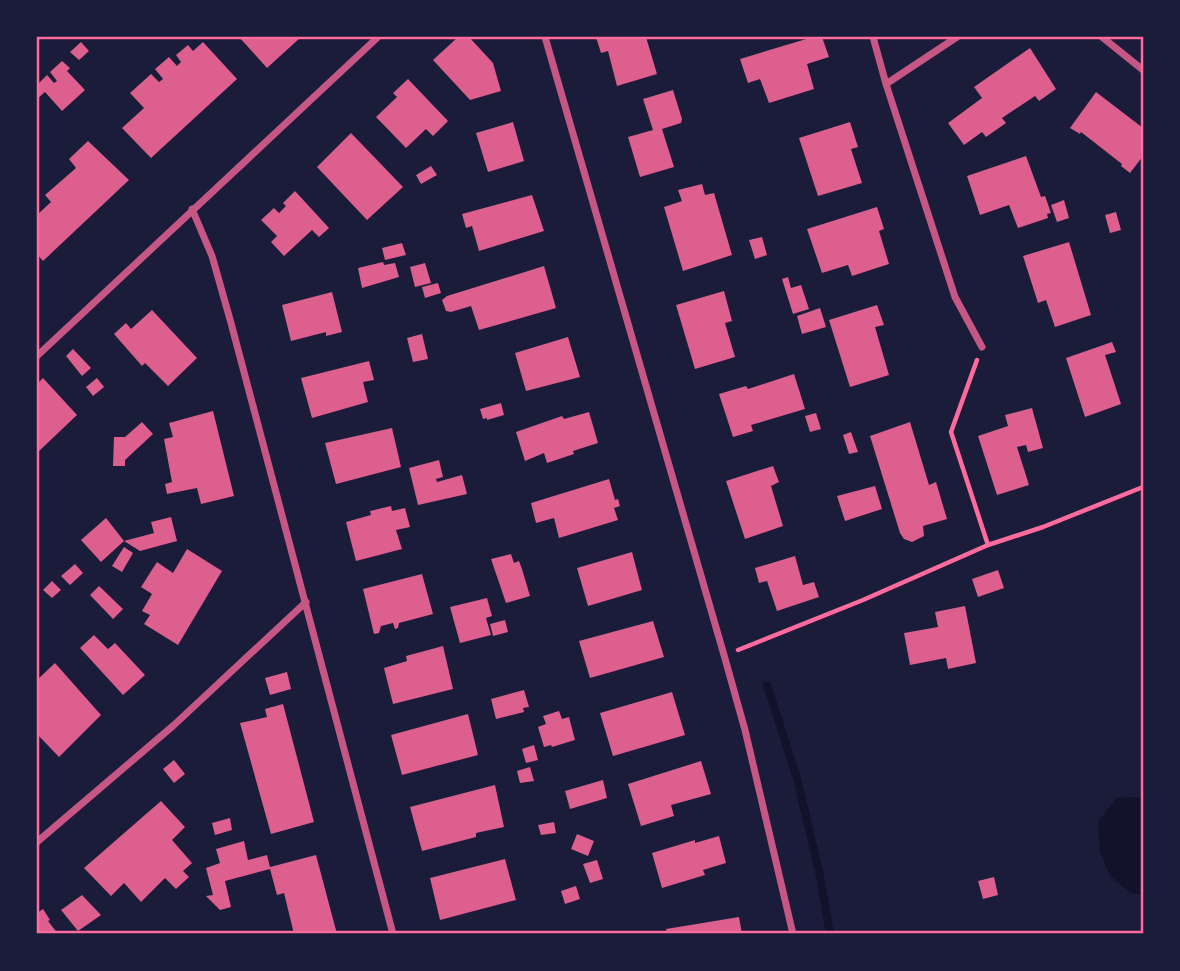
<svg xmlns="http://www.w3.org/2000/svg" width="1180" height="971" font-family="Raleway,sans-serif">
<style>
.water{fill:#12122b}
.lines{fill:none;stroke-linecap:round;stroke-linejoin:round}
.stream{stroke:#12122b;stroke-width:8}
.building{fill:#dd5f8e}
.path{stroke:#ff6b9d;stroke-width:4.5}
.minor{stroke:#c65784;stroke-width:7}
.neatline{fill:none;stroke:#ff6b9d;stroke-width:2.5}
</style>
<rect width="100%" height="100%" fill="#1b1b3a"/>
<path class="water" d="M 1143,797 L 1143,895 L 1131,893 L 1110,876 L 1100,852 L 1098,822 L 1116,798 Z"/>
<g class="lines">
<path class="stream" d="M 767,685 L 797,778 L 820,876 L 830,934"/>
</g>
<path class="building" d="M 239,37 L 301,37 L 267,68 Z
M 458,37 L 469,37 L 493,63 L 501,91 L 470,100 L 433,60 Z
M 596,37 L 646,37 L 657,74 L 617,86 L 608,51 L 601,53 Z
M 813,37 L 822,37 L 829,57 L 807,64 L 814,89 L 769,103 L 760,79 L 748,83 L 740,59 Z
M 81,42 L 89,51 L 79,60 L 70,52 Z
M 203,42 L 237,79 L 151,158 L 122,128 L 144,108 L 130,93 L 151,74 L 159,82 L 163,79 L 155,69 L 169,57 L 177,66 L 181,62 L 176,55 L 188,45 L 193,51 Z
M 1030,48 L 1056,89 L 1039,101 L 1035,96 L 1002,118 L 1006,123 L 986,137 L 982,132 L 964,145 L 948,123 L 982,98 L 974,87 Z
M 62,61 L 70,68 L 67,71 L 85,90 L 62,111 L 45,92 L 37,99 L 37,85 L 47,75 L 54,83 L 57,81 L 50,72 Z
M 408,79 L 448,121 L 433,136 L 426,129 L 406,148 L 376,117 L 397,97 L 393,93 Z
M 673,90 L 682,119 L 681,123 L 662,129 L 674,167 L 640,177 L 628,137 L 653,130 L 643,99 Z
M 1096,92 L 1143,128 L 1143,156 L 1130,173 L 1121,166 L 1122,164 L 1081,132 L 1080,134 L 1070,128 Z
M 513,122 L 524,161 L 488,172 L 476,133 Z
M 850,122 L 858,147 L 851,149 L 862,183 L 818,196 L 799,138 Z
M 351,133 L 403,187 L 367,220 L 317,167 Z
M 88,141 L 129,180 L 43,261 L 37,254 L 37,215 L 51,202 L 45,195 L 76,168 L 69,159 Z
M 1026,156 L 1041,197 L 1045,196 L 1051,213 L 1047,214 L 1048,218 L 1018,228 L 1009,205 L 980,215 L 967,176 Z
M 431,166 L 437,175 L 421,184 L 416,175 Z
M 702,184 L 705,195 L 714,193 L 732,255 L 683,271 L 664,207 L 682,201 L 678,190 Z
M 295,191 L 329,228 L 319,237 L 312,230 L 284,256 L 271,242 L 277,236 L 261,220 L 274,208 L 279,213 L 286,206 L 283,203 Z
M 532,195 L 544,231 L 479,251 L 472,226 L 466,228 L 462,214 Z
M 1064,200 L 1069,218 L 1057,222 L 1051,205 Z
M 877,207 L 884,229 L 879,231 L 889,264 L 852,276 L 848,265 L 822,273 L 807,229 Z
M 1116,212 L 1121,230 L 1110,233 L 1105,215 Z
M 762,237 L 767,255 L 755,259 L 749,240 Z
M 1069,242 L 1091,315 L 1055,327 L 1046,300 L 1038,303 L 1023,256 Z
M 402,243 L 406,255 L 385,260 L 382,248 Z
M 383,262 L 384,265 L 395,263 L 399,277 L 362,288 L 358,268 Z
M 425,263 L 431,283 L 415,287 L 410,267 Z
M 544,266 L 556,308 L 479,330 L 471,306 L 451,312 L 446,311 L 442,300 L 447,296 Z
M 788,277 L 791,288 L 801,285 L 809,309 L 793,314 L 782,279 Z
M 438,283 L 441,293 L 425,298 L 422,287 Z
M 724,291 L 732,321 L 725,323 L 735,357 L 695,369 L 676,305 Z
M 332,292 L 342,332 L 326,336 L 326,332 L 291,341 L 282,305 Z
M 877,305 L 884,325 L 875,327 L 889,375 L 850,387 L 829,320 Z
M 820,308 L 826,327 L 802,334 L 797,316 Z
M 152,310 L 197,358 L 168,386 L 145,363 L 142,366 L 114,334 L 126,323 L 131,329 Z
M 422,334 L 428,359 L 413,362 L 407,338 Z
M 568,337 L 580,377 L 526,391 L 515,353 Z
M 1112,342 L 1116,352 L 1105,355 L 1121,404 L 1085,417 L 1066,358 Z
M 73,349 L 91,368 L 82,376 L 66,356 Z
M 369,361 L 374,380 L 363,382 L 368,402 L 312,418 L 301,378 Z
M 794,374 L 805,409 L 751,425 L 753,431 L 733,437 L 719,394 L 746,386 L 748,389 Z
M 43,378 L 77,415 L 37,453 L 37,384 Z
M 97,378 L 104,387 L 93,396 L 86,387 Z
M 501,403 L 504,415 L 487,420 L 487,418 L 483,419 L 480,409 Z
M 1032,408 L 1043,448 L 1028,452 L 1026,445 L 1017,447 L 1029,485 L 997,495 L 978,436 L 1008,426 L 1005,415 Z
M 213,411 L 234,496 L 201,504 L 197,488 L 167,494 L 165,484 L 172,482 L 164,439 L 173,437 L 169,423 Z
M 589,412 L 598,443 L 573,451 L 574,454 L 547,463 L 544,453 L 525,461 L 516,432 L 562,416 L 564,419 Z
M 816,413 L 821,429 L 810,432 L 805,416 Z
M 142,422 L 153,434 L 125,460 L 125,466 L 113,466 L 114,437 L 125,437 Z
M 910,422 L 929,485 L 936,482 L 947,519 L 923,526 L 924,536 L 912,542 L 904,539 L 900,533 L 870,436 Z
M 392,428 L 401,467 L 336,484 L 325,443 Z
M 851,432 L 858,452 L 849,454 L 843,435 Z
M 439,460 L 443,477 L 436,479 L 437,482 L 462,475 L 467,494 L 418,505 L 409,468 Z
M 773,466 L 779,482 L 771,486 L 783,526 L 745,539 L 726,481 Z
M 609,479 L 615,500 L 618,499 L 620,506 L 614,508 L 618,520 L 559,538 L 554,518 L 536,523 L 531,503 Z
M 875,486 L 882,509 L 845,521 L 837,496 Z
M 391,506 L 392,511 L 405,508 L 410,527 L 396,530 L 402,549 L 356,561 L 346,522 L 371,515 L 370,511 Z
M 171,517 L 177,541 L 140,551 L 124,541 L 154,533 L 151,522 Z
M 106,518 L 124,541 L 101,562 L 81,540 Z
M 124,547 L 133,553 L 122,572 L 112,566 Z
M 187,549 L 222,571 L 178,645 L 144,624 L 150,615 L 142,611 L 152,594 L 141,587 L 157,562 L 173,573 Z
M 632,552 L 642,590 L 588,606 L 577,568 Z
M 511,554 L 514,563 L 519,561 L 522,569 L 530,596 L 506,603 L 491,559 Z
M 795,556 L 803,585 L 814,582 L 819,597 L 777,611 L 767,581 L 759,583 L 755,568 Z
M 75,564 L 83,573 L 70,585 L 61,576 Z
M 998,570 L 1004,588 L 978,597 L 972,579 Z
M 422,574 L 433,614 L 399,623 L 398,628 L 395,629 L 393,623 L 381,626 L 379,633 L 374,634 L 363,589 Z
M 52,581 L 61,590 L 52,598 L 43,590 Z
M 99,586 L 123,609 L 113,619 L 90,595 Z
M 487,598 L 492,616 L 486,618 L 491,635 L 460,643 L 450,607 Z
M 965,606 L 976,663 L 948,669 L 946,658 L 910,665 L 904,633 L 938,627 L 935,612 Z
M 505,620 L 508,632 L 493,636 L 490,624 Z
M 653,621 L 664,657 L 590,678 L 579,641 Z
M 94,635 L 108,649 L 115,643 L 145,675 L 123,695 L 80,648 Z
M 443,646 L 453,689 L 393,704 L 384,668 L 407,661 L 406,656 Z
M 55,663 L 101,715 L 59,757 L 37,734 L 37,680 Z
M 287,672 L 291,689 L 270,695 L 265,678 Z
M 524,690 L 529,707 L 523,708 L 524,712 L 496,719 L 491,699 Z
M 672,692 L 685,735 L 613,756 L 600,713 Z
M 283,704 L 314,822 L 271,834 L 240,723 L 267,717 L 265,709 Z
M 559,711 L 562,719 L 569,717 L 575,740 L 552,747 L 551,745 L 544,747 L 538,727 L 546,724 L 543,716 Z
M 468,714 L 478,755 L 402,775 L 391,735 Z
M 534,745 L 538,760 L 526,763 L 522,749 Z
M 174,760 L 185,774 L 174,783 L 163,769 Z
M 701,761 L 711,794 L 671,805 L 674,816 L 641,826 L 628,784 Z
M 530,767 L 534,781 L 520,783 L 517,771 Z
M 603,780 L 607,798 L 570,809 L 565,791 Z
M 495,785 L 504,827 L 476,833 L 476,837 L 422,851 L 410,807 Z
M 161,801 L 185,827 L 172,840 L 192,863 L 183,871 L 189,877 L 176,889 L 165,878 L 141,902 L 124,883 L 111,896 L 84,868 Z
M 230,818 L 232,830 L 215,835 L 212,823 Z
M 554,822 L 556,833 L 541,835 L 538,825 Z
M 577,834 L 594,841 L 588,856 L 571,849 Z
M 719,836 L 726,863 L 703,870 L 705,875 L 662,888 L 652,853 L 695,840 L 695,843 Z
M 244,841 L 248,860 L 267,855 L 270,867 L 316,855 L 337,934 L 294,934 L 284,893 L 277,895 L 270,869 L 225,881 L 231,907 L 220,910 L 206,896 L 213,895 L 206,868 L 220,863 L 216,849 Z
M 505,859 L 516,900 L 440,920 L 430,878 Z
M 597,860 L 603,879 L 590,883 L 583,864 Z
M 994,877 L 998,895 L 983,899 L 978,881 Z
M 576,886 L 580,899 L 565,904 L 561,891 Z
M 82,895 L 101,915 L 78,931 L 61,910 Z
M 43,909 L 50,920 L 48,921 L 58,934 L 37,934 L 37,913 Z
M 739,917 L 742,934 L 667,934 L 666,929 Z"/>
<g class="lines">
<path class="path" d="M 977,360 L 951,432 L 988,545
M 738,650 L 863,600 L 988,545 L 1043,527 L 1143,487"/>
<path class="minor" d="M 545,37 L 724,655 L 745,730 L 793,934
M 873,37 L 886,84 L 957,37
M 1102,37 L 1143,70
M 886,84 L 955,297 L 982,347
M 192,209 L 212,256 L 231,323 L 393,934
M 37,356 L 378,37
M 37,842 L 174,725 L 306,602"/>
</g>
<rect width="1180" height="971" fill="none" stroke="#1b1b3a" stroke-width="77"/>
<rect x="38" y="38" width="1104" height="894" class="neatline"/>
</svg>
